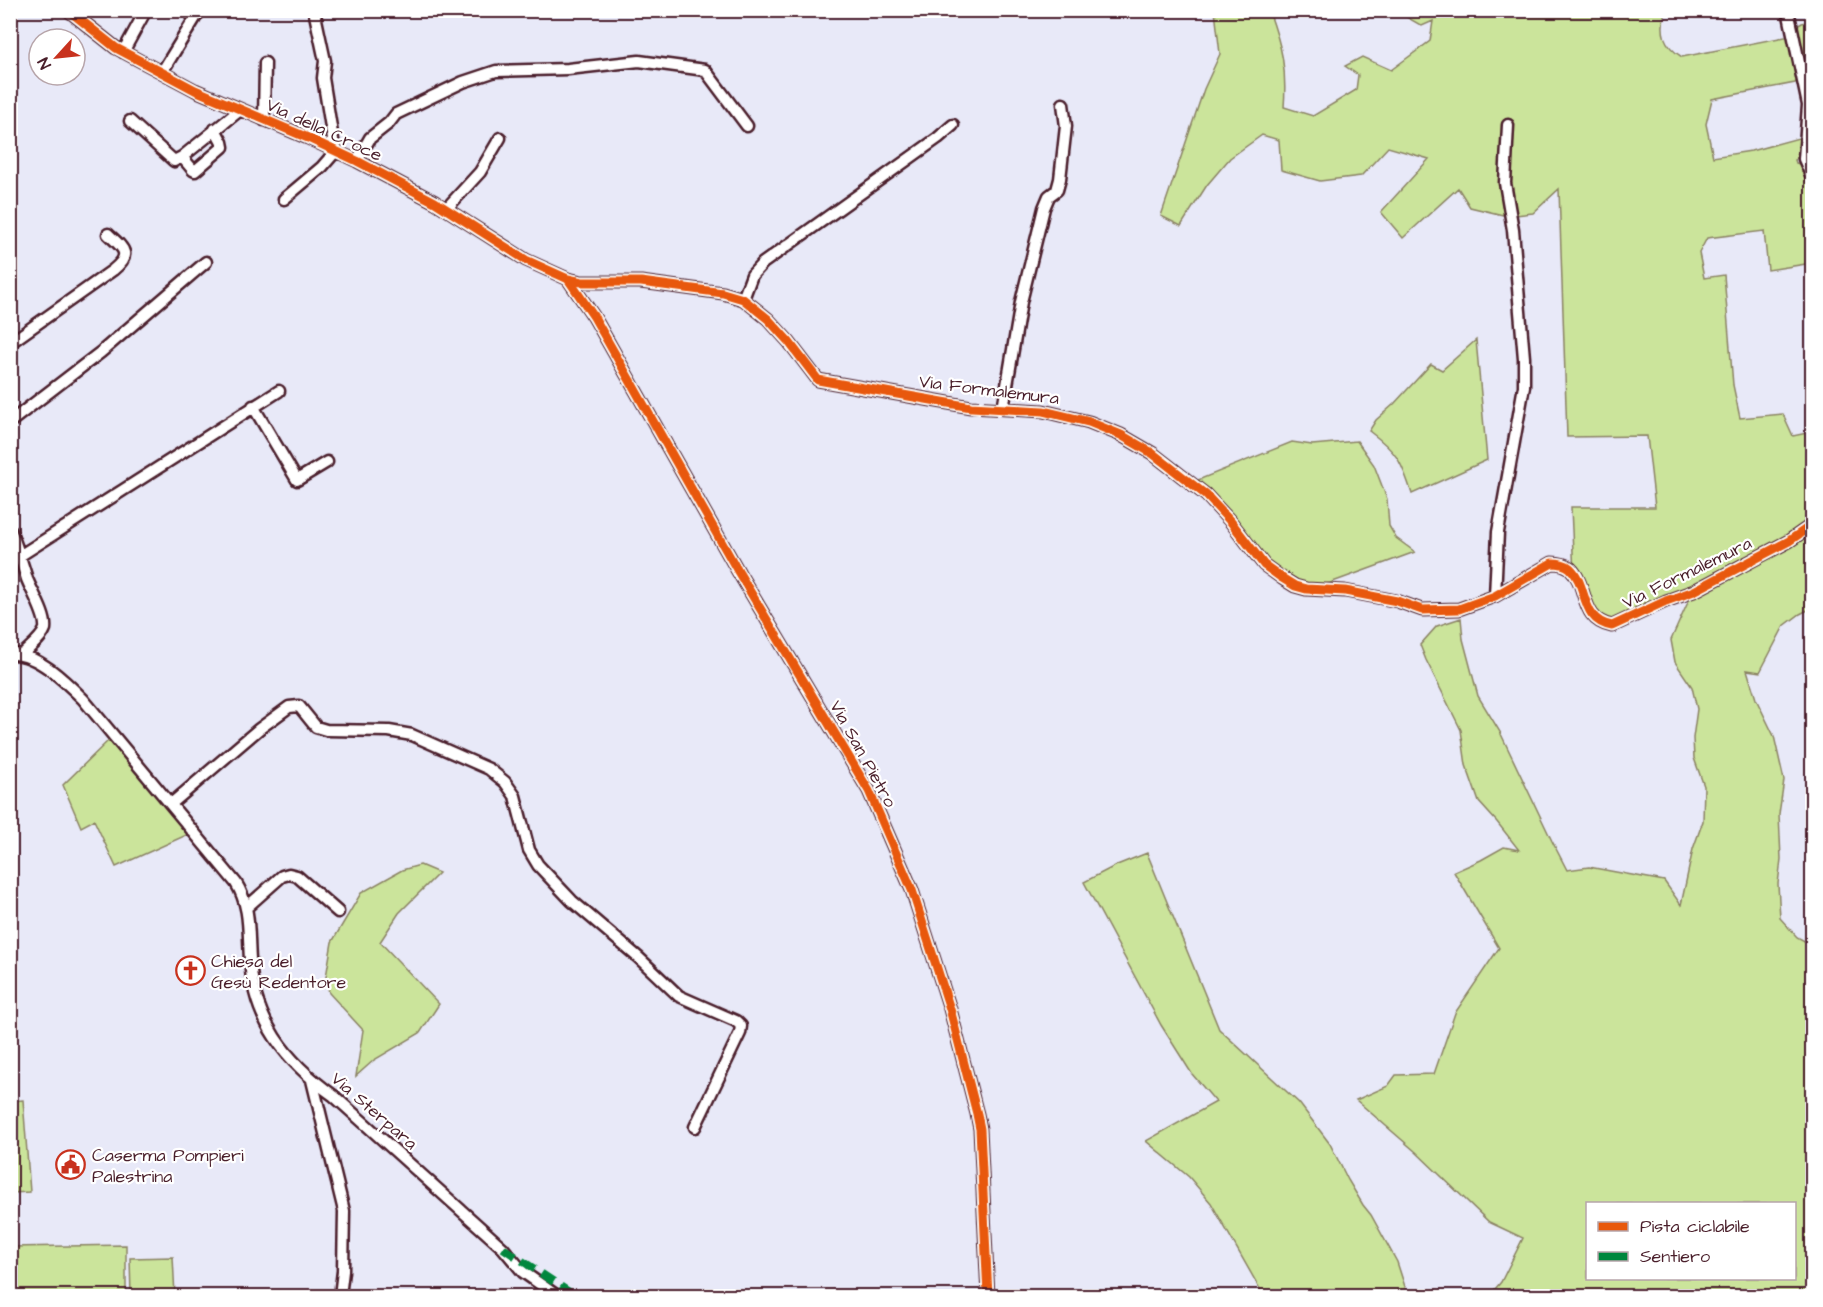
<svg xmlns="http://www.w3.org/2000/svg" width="1823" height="1307" font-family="'Architects Daughter',sans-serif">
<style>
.green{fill:#cbe49b;stroke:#8a8263;stroke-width:1.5;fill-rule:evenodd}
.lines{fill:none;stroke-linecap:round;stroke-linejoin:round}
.minor-casing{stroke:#4a1f2b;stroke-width:15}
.minor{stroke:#fff;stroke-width:10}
.quiet{stroke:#00873e;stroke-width:8;stroke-dasharray:15 8;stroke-linecap:butt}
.cycleway-casing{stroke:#fff;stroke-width:13}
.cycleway{stroke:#e8590c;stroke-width:9}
.labels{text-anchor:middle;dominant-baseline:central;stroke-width:4.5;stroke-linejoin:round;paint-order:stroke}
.street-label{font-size:18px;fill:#4a1f2b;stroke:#fff}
.poi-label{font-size:18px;fill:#4a1f2b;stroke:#fff;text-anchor:start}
</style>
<rect width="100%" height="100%" fill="#e8e9f8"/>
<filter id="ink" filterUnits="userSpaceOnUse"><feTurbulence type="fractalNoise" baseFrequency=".0167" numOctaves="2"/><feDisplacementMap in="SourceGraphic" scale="12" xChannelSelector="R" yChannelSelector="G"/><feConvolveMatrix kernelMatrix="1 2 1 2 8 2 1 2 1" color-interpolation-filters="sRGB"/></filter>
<g filter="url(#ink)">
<path class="green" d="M 1215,11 L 1269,11 C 1282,47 1287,69 1284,107 L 1313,116 L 1356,90 L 1358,75 L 1345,66 L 1362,57 L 1391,70 L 1430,41 L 1433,21 L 1422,26 L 1396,11 L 1665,11 C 1660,32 1663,45 1682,57 L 1790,36 L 1800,78 L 1795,83 L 1712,99 L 1706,124 L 1713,157 L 1751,151 L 1802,137 L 1799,146 L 1798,156 L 1795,160 L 1796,163 L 1800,164 L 1812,190 L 1812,263 L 1768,270 L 1764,231 L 1707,238 L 1699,253 L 1704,278 L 1724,275 L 1733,385 L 1740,418 L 1783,414 L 1793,436 L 1812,432 L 1812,608 L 1800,614 L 1784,626 L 1760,672 L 1747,670 L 1756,699 L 1774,736 L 1784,780 L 1779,814 L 1781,859 L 1778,884 L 1780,918 L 1797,937 L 1812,945 L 1812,1296 L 1489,1296 L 1501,1282 L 1523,1238 L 1489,1222 L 1416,1152 L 1356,1100 L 1388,1086 L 1396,1075 L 1434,1074 L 1455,1013 L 1499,948 L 1454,872 L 1481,860 L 1504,847 L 1519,850 L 1497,822 L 1479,802 L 1466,765 L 1461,730 L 1426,660 L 1420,645 L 1437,626 L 1461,618 L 1463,639 L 1478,696 L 1500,732 L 1552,841 L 1567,870 L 1589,867 L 1664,881 L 1681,905 L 1693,849 L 1703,821 L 1704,786 L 1694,758 L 1693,738 L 1697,709 L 1692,687 L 1675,662 L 1671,640 L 1693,591 L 1623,623 L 1598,621 L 1574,575 L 1571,507 L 1655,507 L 1647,436 L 1567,437 L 1559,189 L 1533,213 L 1507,216 L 1470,207 L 1458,188 L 1403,238 L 1381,212 L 1429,159 L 1388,147 L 1361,176 L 1320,181 L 1281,170 L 1279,140 L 1262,135 L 1230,158 L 1207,185 L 1181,226 L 1161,216 L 1204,89 L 1220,54 ZM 1588,1204 L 1794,1204 L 1794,1278 L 1588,1278 Z
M 1812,21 L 1812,80 L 1810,82 C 1801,66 1797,44 1797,26 L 1802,23 Z
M 1476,340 L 1487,460 L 1412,494 C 1401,460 1397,452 1369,431 L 1376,420 L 1394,404 L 1431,364 L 1442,370 Z
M 1357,441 L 1374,465 L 1387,499 L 1389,526 L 1396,538 L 1415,552 L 1330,583 C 1326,584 1321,585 1317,585 C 1272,582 1225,512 1198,480 L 1292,442 L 1312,445 Z
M 111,738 L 191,833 L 116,867 L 94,820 L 81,827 L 63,785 Z
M 1147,853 L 1219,1029 L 1299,1103 L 1330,1144 L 1348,1180 L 1363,1205 L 1371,1215 L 1397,1262 L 1408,1296 L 1264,1296 L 1211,1203 L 1189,1177 L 1146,1141 L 1216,1102 L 1192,1074 L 1161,1025 L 1084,882 L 1117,865 Z
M 420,865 L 439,873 L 399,913 L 380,942 L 439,1004 L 420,1033 L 374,1060 L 356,1076 L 363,1030 L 329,993 L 326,977 L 332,942 L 361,893 L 402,870 Z
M 23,1100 L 30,1192 L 11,1193 L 11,1101 Z
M 126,1245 L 126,1296 L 11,1296 L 11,1247 Z
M 173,1257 L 175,1296 L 131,1296 L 130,1258 Z"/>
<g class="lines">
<defs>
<path id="minor" d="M 68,10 L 116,48 L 195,90 L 308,138 L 357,161 L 435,202 L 526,260 L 568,279 L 582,282 L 641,282 L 723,293 L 743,299 L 768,319 L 789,342 L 818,380 L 971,407 L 1043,411 L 1089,422 L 1121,435 L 1152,453 L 1206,495 L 1231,522 L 1264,565 L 1282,578 L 1295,586 L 1306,589 L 1345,591 L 1397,601 L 1422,610 L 1459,609 L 1495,596 L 1552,563 C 1557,563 1565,564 1570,568 C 1589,586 1579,620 1612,626 L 1666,601 L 1694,591 L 1789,541 L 1812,525
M 1788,10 L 1808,105 L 1804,159 L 1812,177
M 123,52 L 146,10
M 162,72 L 200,10
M 264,120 L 265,63
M 130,121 L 174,161 L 182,157 L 240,110
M 182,157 L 193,170 L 195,171 L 223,147 L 222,142 L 215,129
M 357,161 L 370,138 L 389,123 L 396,114 L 463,82 L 496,71 L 568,69 L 639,61 L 705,70 L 747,126
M 284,199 L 322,167 L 335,152 L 323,78 L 325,61 L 314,10
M 446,209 L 480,172 L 500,138
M 568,279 L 594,317 L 739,573 L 869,791 L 912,890 L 950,1009 L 977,1114 L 980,1129 L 988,1296
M 743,299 L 752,275 L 763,263 L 938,138 L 953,125
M 10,343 L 113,270 C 133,254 123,248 108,234
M 253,406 L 297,480 L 327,462
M 1003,409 L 1021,302 L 1044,208 L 1049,196 L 1057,190 L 1060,179 L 1066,126 L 1063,104
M 10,422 L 101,352 L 206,262
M 10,530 C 17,546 22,563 27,579 C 32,592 47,616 45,629 C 42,638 30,647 23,654
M 21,555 L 279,391
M 1495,596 L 1498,532 L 1524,386 L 1524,358 L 1513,230 L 1505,183 L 1508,125
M 10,654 C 36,652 66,682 83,699 L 236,883 C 251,907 248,932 250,959 C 253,1020 285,1061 334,1096 L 503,1248 L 523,1272 L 557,1296
M 171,804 L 259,729 L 289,707 L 299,706 L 316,727 L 326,730 L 389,731 L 412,735 L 489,769 L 505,782 L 515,796 L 529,850 L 538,865 L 572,901 L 639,958 L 679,996 L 736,1021 L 741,1026 L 740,1033 L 695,1127
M 247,907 L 282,876 L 289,874 L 297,876 L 338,912
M 312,1080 L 344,1211 L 343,1271 L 340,1296"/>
</defs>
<use href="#minor" class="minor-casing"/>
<use href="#minor" class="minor"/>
<path class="quiet" d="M 503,1248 L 575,1296"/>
<defs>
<path id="cycleway" d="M 68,10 L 116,48 L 195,90 L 308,138 L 357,161 L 435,202 L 526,260 L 568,279 L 582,282 L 641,282 L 723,293 L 743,299 L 768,319 L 789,342 L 818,380 L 971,407 L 1043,411 L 1089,422 L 1121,435 L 1152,453 L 1206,495 L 1231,522 L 1264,565 L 1282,578 L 1295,586 L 1306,589 L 1345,591 L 1397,601 L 1422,610 L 1459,609 L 1495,596 L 1552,563 C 1557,563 1565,564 1570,568 C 1589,586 1579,620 1612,626 L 1666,601 L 1694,591 L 1789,541 L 1812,525
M 568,279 L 594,317 L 739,573 L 869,791 L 912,890 L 950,1009 L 977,1114 L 980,1129 L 988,1296"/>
</defs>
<use href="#cycleway" class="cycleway-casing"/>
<use href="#cycleway" class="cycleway"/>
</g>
</g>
<defs>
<symbol id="church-ring" viewBox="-11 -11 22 22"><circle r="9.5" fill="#fff" stroke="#c8321e" stroke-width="1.5"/><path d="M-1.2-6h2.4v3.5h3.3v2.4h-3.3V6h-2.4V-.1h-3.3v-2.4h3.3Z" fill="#c8321e"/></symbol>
<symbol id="civic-ring" viewBox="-11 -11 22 22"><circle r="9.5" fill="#fff" stroke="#c8321e" stroke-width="1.5"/><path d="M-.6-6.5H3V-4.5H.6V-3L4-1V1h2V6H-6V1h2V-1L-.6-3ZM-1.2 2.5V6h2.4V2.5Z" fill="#c8321e"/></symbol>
</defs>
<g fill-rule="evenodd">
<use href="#church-ring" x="174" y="954" width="33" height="33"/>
<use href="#civic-ring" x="54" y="1148" width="33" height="33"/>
</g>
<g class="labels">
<g class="street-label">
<text transform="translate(324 130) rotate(25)">Via della Croce</text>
<text transform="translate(989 390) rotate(7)">Via Formalemura</text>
<text transform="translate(1687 573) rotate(-26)">Via Formalemura</text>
<text transform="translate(863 754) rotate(61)">Via San Pietro</text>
<text transform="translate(374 1111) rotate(41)">Via Sterpara</text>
</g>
<g class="poi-label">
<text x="211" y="961">Chiesa del<tspan x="211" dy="21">Gesù Redentore</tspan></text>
<text x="92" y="1155">Caserma Pompieri<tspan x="92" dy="21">Palestrina</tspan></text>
</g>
</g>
<rect width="1823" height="1307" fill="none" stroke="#fff" stroke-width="36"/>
<rect x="18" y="18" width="1787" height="1271" fill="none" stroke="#4a1f2b" stroke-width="2" filter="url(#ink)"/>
<rect x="1586" y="1202" width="210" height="78" fill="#ffffff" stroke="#b7a5aa" stroke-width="1.5"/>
<rect x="1598" y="1222" width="30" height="9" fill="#e8590c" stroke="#b7a5aa" stroke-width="1.5"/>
<text x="1640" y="1232" font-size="18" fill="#4a1f2b">Pista ciclabile</text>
<rect x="1598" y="1252" width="30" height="9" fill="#00873e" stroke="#b7a5aa" stroke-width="1.5"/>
<text x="1640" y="1262" font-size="18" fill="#4a1f2b">Sentiero</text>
<g transform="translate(57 57) rotate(243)"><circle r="28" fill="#ffffff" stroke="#b7a5aa" stroke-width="1.5"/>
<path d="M0-4.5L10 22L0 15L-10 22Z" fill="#c8321e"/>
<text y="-9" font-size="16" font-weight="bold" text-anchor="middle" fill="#4a1f2b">N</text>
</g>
</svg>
